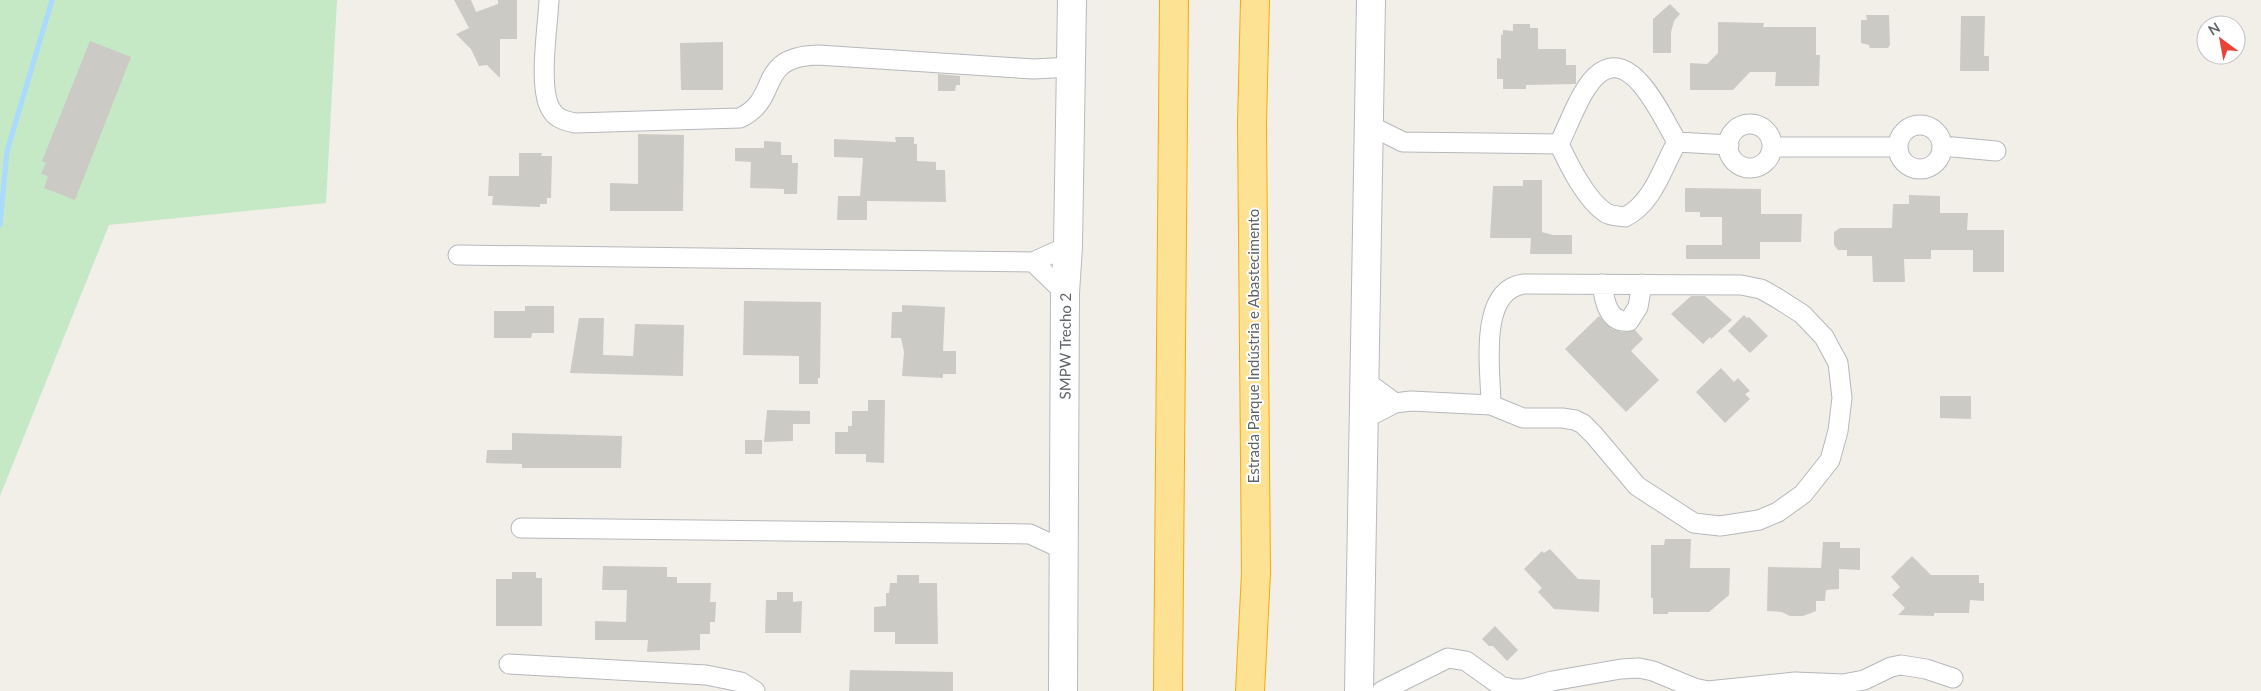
<svg xmlns="http://www.w3.org/2000/svg" width="2261" height="691" font-family="Lato,sans-serif">
<style>
.green{fill:#c5e8c5}
.lines{fill:none;stroke-linecap:round;stroke-linejoin:round}
.stream{stroke:#aadaff;stroke-width:5}
.building{fill:#cccac5}
.street-casing{stroke:#b5b8bc;stroke-width:21}
.secondary-casing{stroke:#b6babf;stroke-width:30}
.highway-casing{stroke:#f9ab00;stroke-width:30}
.street{stroke:#fff;stroke-width:19}
.secondary{stroke:#fff;stroke-width:28}
.highway{stroke:#fde293;stroke-width:28}
.labels{text-anchor:middle;dominant-baseline:central;stroke-width:4;stroke-linejoin:round;paint-order:stroke}
.street-label{font-size:15px;fill:#5f6368;stroke:#fff}
</style>
<rect width="100%" height="100%" fill="#f1efe8"/>
<path class="green" d="M 0,0 L 337,0 L 326,203 L 109,225 L 0,496 Z"/>
<g class="lines">
<path class="stream" d="M 0,225 L 7,151 L 52,0"/>
</g>
<path class="building" d="M 454,0 L 471,0 L 476,12 L 498,4 L 498,0 L 517,0 L 517,39 L 500,39 L 500,78 L 487,65 L 479,66 L 471,49 L 456,34 L 469,28 Z
M 1670,4 L 1680,14 L 1674,21 L 1671,32 L 1671,53 L 1653,53 L 1653,19 Z
M 1866,15 L 1889,15 L 1890,45 L 1888,48 L 1870,48 L 1869,45 L 1861,43 L 1861,20 L 1867,20 Z
M 1961,16 L 1985,16 L 1984,56 L 1989,56 L 1989,71 L 1960,71 Z
M 1718,22 L 1764,23 L 1763,27 L 1816,27 L 1816,55 L 1820,55 L 1819,86 L 1775,86 L 1776,72 L 1750,72 L 1733,90 L 1690,90 L 1690,63 L 1707,64 L 1718,53 Z
M 1513,24 L 1530,24 L 1530,28 L 1538,28 L 1538,49 L 1566,49 L 1566,65 L 1576,65 L 1576,84 L 1526,85 L 1526,89 L 1503,89 L 1503,79 L 1497,79 L 1497,58 L 1501,59 L 1501,34 L 1503,35 L 1503,30 L 1513,31 Z
M 90,41 L 131,57 L 75,200 L 44,188 L 48,176 L 41,174 L 46,163 L 42,161 Z
M 723,42 L 723,90 L 681,90 L 680,43 Z
M 938,74 L 960,76 L 960,85 L 956,85 L 955,91 L 938,91 Z
M 638,134 L 684,135 L 683,211 L 610,211 L 610,183 L 638,184 Z
M 895,137 L 914,137 L 914,144 L 917,144 L 917,161 L 936,162 L 936,170 L 945,170 L 946,202 L 867,201 L 867,220 L 837,220 L 838,196 L 860,196 L 863,158 L 834,157 L 834,139 L 896,142 Z
M 764,141 L 781,142 L 781,155 L 792,155 L 792,163 L 798,163 L 797,194 L 784,194 L 784,189 L 750,188 L 751,162 L 735,161 L 735,148 L 764,148 Z
M 519,153 L 542,153 L 541,156 L 552,156 L 551,198 L 547,198 L 547,204 L 540,204 L 540,207 L 492,205 L 493,196 L 488,196 L 489,176 L 519,176 Z
M 1523,180 L 1542,180 L 1542,232 L 1553,235 L 1572,235 L 1572,254 L 1530,254 L 1531,238 L 1490,238 L 1493,186 L 1523,186 Z
M 1685,188 L 1761,189 L 1761,214 L 1802,214 L 1801,242 L 1760,242 L 1760,259 L 1686,259 L 1686,245 L 1722,245 L 1722,217 L 1700,217 L 1700,212 L 1685,212 Z
M 1909,195 L 1940,196 L 1940,213 L 1968,213 L 1967,230 L 2004,230 L 2004,272 L 1973,272 L 1973,250 L 1931,250 L 1931,259 L 1904,259 L 1905,282 L 1873,282 L 1872,256 L 1847,256 L 1847,250 L 1838,250 L 1834,245 L 1834,232 L 1840,228 L 1892,228 L 1893,204 L 1909,204 Z
M 1691,296 L 1705,296 L 1732,320 L 1711,339 L 1710,337 L 1703,344 L 1671,314 Z
M 744,301 L 821,302 L 820,378 L 818,378 L 818,384 L 799,384 L 799,356 L 743,355 Z
M 902,305 L 945,307 L 943,351 L 956,351 L 956,374 L 943,374 L 943,378 L 902,376 L 904,352 L 901,338 L 891,338 L 892,312 L 902,312 Z
M 525,306 L 554,306 L 554,333 L 532,333 L 531,338 L 494,338 L 494,311 L 525,311 Z
M 1744,315 L 1747,318 L 1749,317 L 1768,336 L 1750,353 L 1728,331 Z
M 1599,316 L 1612,329 L 1622,332 L 1635,330 L 1643,339 L 1631,351 L 1659,380 L 1626,412 L 1565,349 Z
M 579,318 L 604,318 L 603,355 L 633,356 L 635,324 L 684,325 L 683,376 L 570,373 Z
M 1721,368 L 1734,382 L 1738,378 L 1750,391 L 1745,394 L 1750,399 L 1725,423 L 1696,392 Z
M 1940,396 L 1971,396 L 1971,419 L 1940,418 Z
M 868,400 L 885,400 L 884,463 L 866,462 L 866,454 L 835,454 L 835,432 L 848,432 L 848,426 L 852,426 L 852,411 L 868,411 Z
M 767,410 L 810,411 L 810,424 L 793,424 L 793,441 L 764,442 Z
M 512,433 L 622,436 L 621,468 L 522,468 L 522,464 L 486,463 L 487,450 L 512,450 Z
M 745,440 L 762,440 L 762,454 L 745,454 Z
M 1665,539 L 1691,539 L 1690,568 L 1730,568 L 1729,595 L 1709,612 L 1668,612 L 1668,614 L 1653,614 L 1653,598 L 1651,598 L 1651,545 L 1664,545 Z
M 1823,542 L 1840,542 L 1840,548 L 1860,548 L 1860,570 L 1839,569 L 1839,589 L 1826,590 L 1825,601 L 1816,601 L 1816,611 L 1803,616 L 1790,616 L 1782,612 L 1767,611 L 1768,567 L 1821,568 Z
M 1550,549 L 1578,579 L 1600,580 L 1599,612 L 1554,609 L 1538,592 L 1542,588 L 1524,569 L 1542,551 L 1544,553 Z
M 1912,556 L 1931,575 L 1979,575 L 1979,583 L 1984,583 L 1984,601 L 1970,600 L 1969,613 L 1934,613 L 1934,616 L 1898,615 L 1905,608 L 1892,595 L 1900,587 L 1891,577 Z
M 603,566 L 667,567 L 667,577 L 677,577 L 677,583 L 711,583 L 710,602 L 716,602 L 715,622 L 710,622 L 710,634 L 700,634 L 700,650 L 647,652 L 648,640 L 595,640 L 595,621 L 626,622 L 627,590 L 602,590 Z
M 512,572 L 536,572 L 536,578 L 542,578 L 542,626 L 496,626 L 496,579 L 512,579 Z
M 897,575 L 919,575 L 919,583 L 937,583 L 938,644 L 895,644 L 895,632 L 874,632 L 874,607 L 886,606 L 886,593 L 889,593 L 890,583 L 897,583 Z
M 777,592 L 793,592 L 793,602 L 802,601 L 801,633 L 765,633 L 766,600 L 777,600 Z
M 1495,626 L 1518,650 L 1507,661 L 1493,646 L 1489,646 L 1482,639 Z
M 850,670 L 953,672 L 953,691 L 849,691 Z"/>
<g class="lines">
<defs>
<path id="street" d="M 549,0 C 548,26 537,91 552,111 C 557,119 566,121 575,123 L 740,118 C 782,98 754,57 818,55 L 1033,69 L 1072,67
M1728 146a22 22 0 1 1 44 0a22 22 0 1 1-44 0Z
M1898 147a22 22 0 1 1 44 0a22 22 0 1 1-44 0Z
M 1369,125 L 1403,142 L 1559,144
M 1677,142 L 1729,145
M 1559,144 C 1569,124 1580,92 1595,77 C 1630,41 1663,119 1677,142
M 1559,144 C 1569,165 1586,200 1606,213 C 1611,216 1619,216 1625,217 C 1654,202 1662,168 1677,142
M 1942,146 L 1996,151
M 1772,147 L 1897,147
M 458,255 L 1033,262 L 1068,246
M 1033,262 L 1065,293
M 1602,284 C 1604,299 1608,324 1629,321 L 1638,307 L 1642,284
M 1365,381 L 1395,403
M 1364,419 L 1395,403 L 1411,401 L 1491,405 L 1523,418 L 1562,418 L 1575,420 L 1583,424 L 1594,435 L 1637,486 L 1694,523 L 1720,526 L 1759,520 L 1778,512 L 1803,494 L 1830,460 L 1838,431 L 1842,398 L 1838,363 L 1824,337 L 1802,314 L 1777,298 L 1761,289 L 1741,285 L 1524,284 C 1477,290 1491,372 1491,405
M 521,528 L 1030,534 L 1062,549
M 509,664 L 706,675 L 741,682 L 755,691
M 1382,691 L 1448,658 L 1466,661 L 1501,686 L 1512,689 L 1524,689 L 1552,681 L 1621,669 L 1639,668 L 1653,671 L 1694,688 L 1708,691 L 1795,682 L 1843,684 L 1864,680 L 1891,667 L 1901,665 L 1926,669 L 1953,678"/>
<g id="secondary">
<path id="s1" d="M 1063,691 L 1065,293 L 1068,246 L 1072,0"/>
<path d="M 1359,691 L 1371,0"/>
</g>
<path id="highway" d="M 1168,691 L 1174,0
M 1250,691 L 1256,573 L 1252,124 L 1255,0"/>
</defs>
<use href="#street" class="street-casing"/>
<use href="#secondary" class="secondary-casing"/>
<use href="#highway" class="highway-casing"/>
<use href="#street" class="street"/>
<use href="#secondary" class="secondary"/>
<use href="#highway" class="highway"/>
</g>
<g class="labels">
<g class="street-label">
<text stroke="none"><textPath href="#s1" startOffset="345">SMPW Trecho 2</textPath></text>
<text transform="translate(1253 346) rotate(-90)">Estrada Parque Indústria e Abastecimento</text>
</g>
</g>
<g transform="translate(2221 40) rotate(328)"><circle r="24" fill="#ffffff" stroke="#bfc1c3"/>
<path d="M0-4L9 19L0 12L-9 19Z" fill="#ea4335"/>
<text y="-8" font-size="14" font-weight="bold" text-anchor="middle" fill="#5f6368">N</text>
</g>
</svg>
